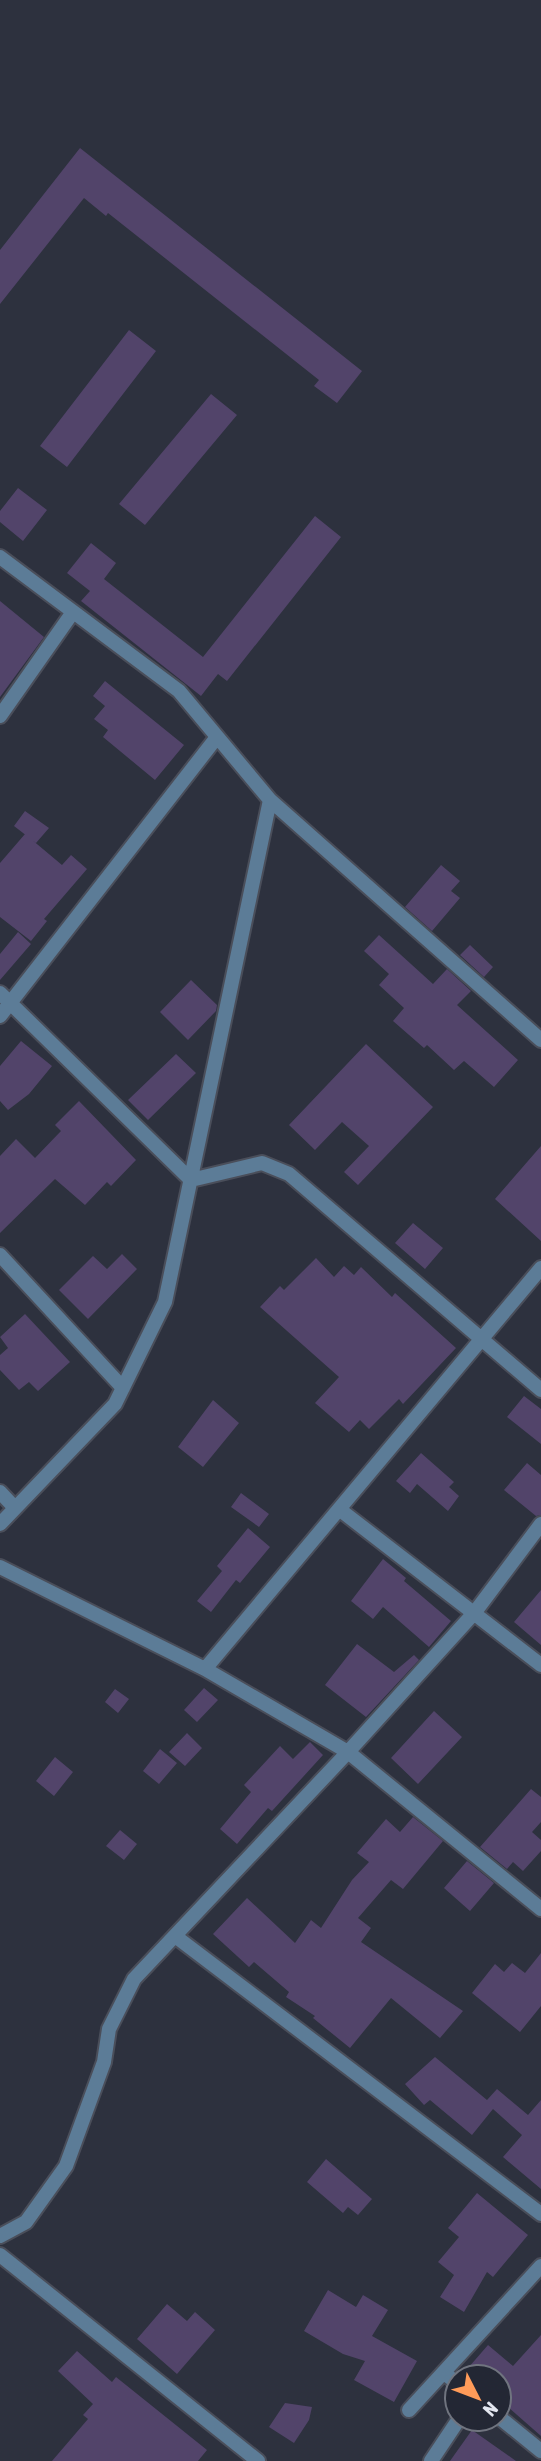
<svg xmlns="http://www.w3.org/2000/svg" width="541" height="2461" font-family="'Asap Condensed',sans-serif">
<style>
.building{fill:#52446a}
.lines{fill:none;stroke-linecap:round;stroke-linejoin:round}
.street-casing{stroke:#4a4e5a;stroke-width:18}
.street{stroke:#5c7c97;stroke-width:14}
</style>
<rect width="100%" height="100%" fill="#2d313e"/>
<path class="building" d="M 80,148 L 362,371 L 337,403 L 314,386 L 319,380 L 108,213 L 106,216 L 84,198 L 0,304 L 0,250 Z
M 129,330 L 156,351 L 67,467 L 40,446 Z
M 211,394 L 237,415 L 145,525 L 119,504 Z
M 18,488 L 47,510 L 23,541 L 0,522 L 0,511 Z
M 315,516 L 341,537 L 227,681 L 218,674 L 201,696 L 81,601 L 90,591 L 67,573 L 91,543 L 116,563 L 104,579 L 203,657 Z
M 0,601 L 44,637 L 0,697 Z
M 105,681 L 184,745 L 155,780 L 103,737 L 108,730 L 94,719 L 105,706 L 93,696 Z
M 25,811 L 49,828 L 36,843 L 14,826 Z
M 25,834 L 62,865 L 71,855 L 87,869 L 44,919 L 47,921 L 31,941 L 0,917 L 0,863 Z
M 441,865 L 460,881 L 451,891 L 460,898 L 432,931 L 405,907 Z
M 18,932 L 31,944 L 0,980 L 0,954 Z
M 379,935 L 433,984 L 447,969 L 471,991 L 457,1005 L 518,1060 L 494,1087 L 464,1061 L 454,1070 L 427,1045 L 424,1048 L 393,1021 L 404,1008 L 379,985 L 389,974 L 364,951 Z
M 470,945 L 493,967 L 484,977 L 460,955 Z
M 191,980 L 217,1005 L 216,1011 L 188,1040 L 160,1012 Z
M 21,1041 L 52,1066 L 29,1094 L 8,1110 L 0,1101 L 0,1066 Z
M 366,1044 L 433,1107 L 358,1185 L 344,1172 L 369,1146 L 342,1122 L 315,1150 L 289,1125 Z
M 176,1054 L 196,1073 L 148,1120 L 128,1100 Z
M 79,1101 L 136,1160 L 111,1186 L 107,1182 L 85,1205 L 55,1179 L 0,1233 L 0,1156 L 16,1139 L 35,1158 L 61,1131 L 55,1125 Z
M 541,1146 L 541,1241 L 495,1199 Z
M 413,1223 L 443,1248 L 425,1269 L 395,1243 Z
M 122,1254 L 137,1269 L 88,1319 L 59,1290 L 93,1256 L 107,1269 Z
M 316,1258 L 334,1277 L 344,1266 L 354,1275 L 361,1267 L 392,1297 L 395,1293 L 456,1348 L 403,1404 L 399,1399 L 369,1429 L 360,1420 L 349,1432 L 315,1403 L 339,1377 L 260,1307 L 280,1286 L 284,1290 Z
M 25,1314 L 70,1362 L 38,1391 L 29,1382 L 19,1390 L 0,1370 L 0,1355 L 8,1348 L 0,1337 Z
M 524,1396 L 541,1409 L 541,1444 L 507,1417 Z
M 213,1400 L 239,1423 L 203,1467 L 178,1447 Z
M 421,1453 L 454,1482 L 449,1487 L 459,1496 L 448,1511 L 417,1484 L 410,1493 L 396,1481 Z
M 527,1463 L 541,1475 L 541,1515 L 536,1516 L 504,1490 Z
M 241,1493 L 269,1514 L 259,1527 L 231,1507 Z
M 248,1528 L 270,1547 L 240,1583 L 236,1580 L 211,1612 L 197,1601 L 222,1571 L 217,1566 Z
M 383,1559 L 406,1578 L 404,1581 L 451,1621 L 429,1647 L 383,1607 L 373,1619 L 351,1601 Z
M 541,1590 L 541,1645 L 514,1622 Z
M 357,1644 L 394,1672 L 414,1655 L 419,1660 L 366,1717 L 325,1685 Z
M 204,1688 L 218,1700 L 197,1722 L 184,1710 Z
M 115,1689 L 129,1699 L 118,1713 L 105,1702 Z
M 434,1711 L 462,1737 L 418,1784 L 391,1758 Z
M 187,1733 L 202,1748 L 185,1766 L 169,1752 Z
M 310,1742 L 323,1755 L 272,1811 L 268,1808 L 237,1844 L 220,1829 L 251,1792 L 244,1785 L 280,1746 L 293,1759 Z
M 160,1749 L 177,1763 L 159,1784 L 143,1771 Z
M 55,1757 L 73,1772 L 54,1796 L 36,1781 Z
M 531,1789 L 541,1797 L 541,1822 L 532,1832 L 541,1840 L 541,1851 L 523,1871 L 513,1862 L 507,1869 L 480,1847 Z
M 413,1817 L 443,1841 L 403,1889 L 391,1880 L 358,1918 L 371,1928 L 361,1942 L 463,2011 L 440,2038 L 391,1998 L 350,2048 L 313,2018 L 315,2016 L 286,1997 L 289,1992 L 254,1962 L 249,1967 L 213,1934 L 247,1898 L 295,1943 L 311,1920 L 321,1928 L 352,1880 L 369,1862 L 357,1853 L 386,1819 L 400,1832 Z
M 120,1830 L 137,1844 L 124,1860 L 106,1846 Z
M 467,1861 L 494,1883 L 470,1911 L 444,1888 Z
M 541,1953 L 541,2006 L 520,2032 L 472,1993 L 495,1964 L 504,1972 L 512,1963 L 525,1973 Z
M 435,2057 L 487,2100 L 497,2089 L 528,2115 L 541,2100 L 541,2189 L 503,2157 L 522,2135 L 493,2109 L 472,2135 L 430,2100 L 424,2105 L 405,2084 Z
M 326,2159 L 372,2199 L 358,2215 L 348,2207 L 343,2213 L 307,2182 Z
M 477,2193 L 528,2235 L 493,2277 L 487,2272 L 464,2312 L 440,2297 L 454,2275 L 438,2262 L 459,2237 L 448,2228 Z
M 328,2290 L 356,2307 L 363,2295 L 388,2310 L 372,2336 L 417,2361 L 394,2402 L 354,2380 L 365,2361 L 343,2354 L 304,2331 Z
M 167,2304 L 187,2321 L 195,2312 L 215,2330 L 177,2374 L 137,2339 Z
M 541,2335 L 541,2436 L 499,2399 L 499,2377 L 462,2375 L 488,2345 L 513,2366 Z
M 77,2351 L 112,2382 L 116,2377 L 207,2450 L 198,2461 L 52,2461 L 88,2419 L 83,2415 L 93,2404 L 58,2371 Z
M 285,2403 L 312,2407 L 309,2420 L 294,2443 L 269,2427 Z
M 472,2430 L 516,2461 L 450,2461 Z"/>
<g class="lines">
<defs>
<path id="street" d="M 0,557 L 179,691 L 270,800 L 541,1040
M 0,716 L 73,612
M 0,993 L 191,1180 L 262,1163 L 289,1174 L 541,1390
M 0,1016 L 217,737
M 0,1255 L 123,1388
M 0,1492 L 15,1508
M 339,1509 L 541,1665
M 0,1524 L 115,1404 L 165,1302 L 270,800
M 541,1524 L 475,1612 L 348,1752 L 541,1909
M 0,1567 L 205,1669 L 348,1752 L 134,1979 L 109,2029 L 104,2062 L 66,2166 L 26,2222 L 0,2236
M 205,1669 L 541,1268
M 175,1936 L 541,2214
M 0,2255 L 258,2461
M 444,2373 L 457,2383
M 409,2410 L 541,2266
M 499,2417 L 541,2451
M 431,2461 L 459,2419"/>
</defs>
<use href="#street" class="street-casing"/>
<use href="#street" class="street"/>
</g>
<g transform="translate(478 2398) rotate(132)"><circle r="33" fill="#232734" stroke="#70747f" stroke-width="2"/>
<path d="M0-5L12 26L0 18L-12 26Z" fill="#ff9b59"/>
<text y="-10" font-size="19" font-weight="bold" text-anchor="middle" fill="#e4e7f0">N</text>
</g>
</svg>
